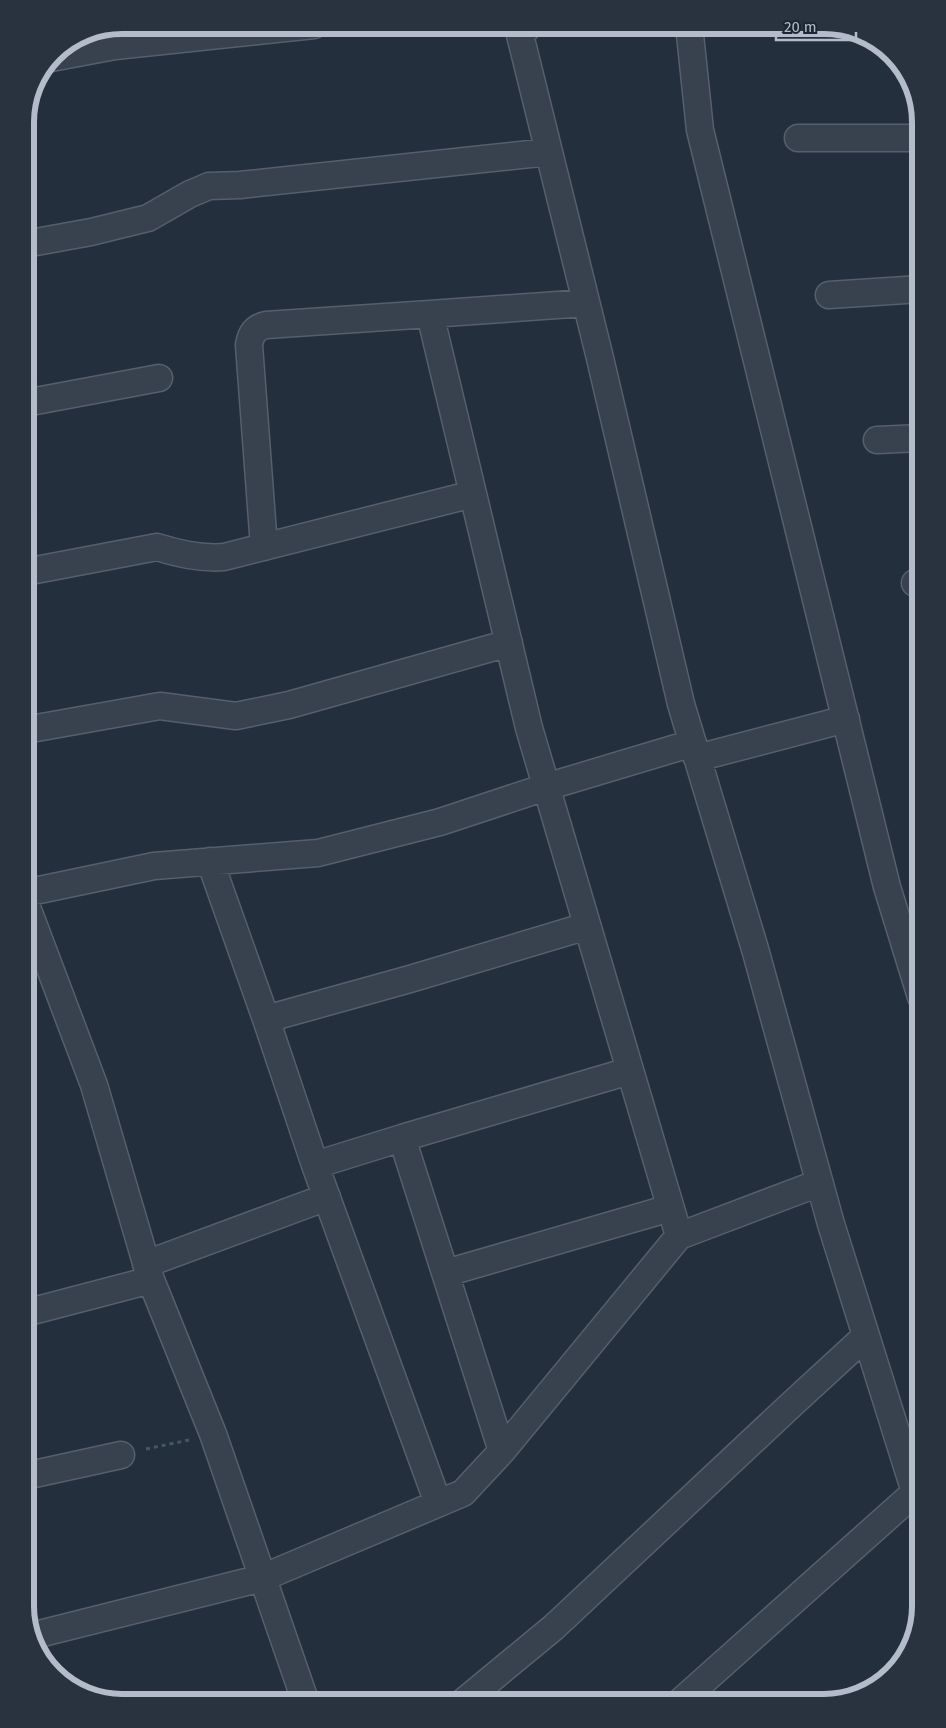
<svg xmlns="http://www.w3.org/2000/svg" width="946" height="1728" font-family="'Fira Sans',sans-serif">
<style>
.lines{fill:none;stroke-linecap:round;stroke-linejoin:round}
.minor-casing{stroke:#565f6c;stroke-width:29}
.path{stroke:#44595c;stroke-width:3;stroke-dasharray:4 4;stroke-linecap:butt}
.minor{stroke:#38414e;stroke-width:26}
.rim{fill:none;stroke:#b4bcc9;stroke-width:6}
</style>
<rect width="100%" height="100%" fill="#242f3e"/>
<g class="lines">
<defs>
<path id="minor" d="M 530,25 L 520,35 L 599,354 L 681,704 L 755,949 L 831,1224 L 915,1492
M 689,25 L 700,130 L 887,887 L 921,997
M 51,58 L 115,46 L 314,25
M 798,138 L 921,138
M 25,244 L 91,232 L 148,218 L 190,194 L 209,186 L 240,185 L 549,152
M 829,295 L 921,289
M 586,303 L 430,314 L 529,728 L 679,1236 L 819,1183
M 25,403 L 159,378
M 877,440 L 921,438
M 264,547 L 249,345 C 251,333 255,328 266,325 L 430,314
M 25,572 L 157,547 C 179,554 201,559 224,557 L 473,494
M 915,583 L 921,583
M 25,730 L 160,706 L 236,716 L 289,705 L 509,643
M 697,758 L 846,719
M 210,861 L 266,1019 L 315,1165 L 402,1138
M 25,893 L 154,866 L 318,853 L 440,822 L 546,787 L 693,743
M 25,902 L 94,1085 L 151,1280 L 213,1434 L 306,1703
M 266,1019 L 410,979 L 587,926
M 315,1165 L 438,1503
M 146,1264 L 327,1197
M 446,1273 L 670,1208
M 25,1313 L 151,1280
M 502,1451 L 679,1236
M 25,1476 L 121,1455
M 31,1636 L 262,1578 L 463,1493 L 502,1451 L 402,1138 L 629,1071
M 462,1703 L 554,1627 L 792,1404 L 866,1336
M 679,1703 L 921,1487"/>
</defs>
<use href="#minor" class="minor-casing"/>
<path class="path" d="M 146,1449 L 189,1440"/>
<use href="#minor" class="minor"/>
</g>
<path d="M0 0H946V1728H0ZM122 34H824A88 88 0 0 1 912 122V1606A88 88 0 0 1 824 1694H122A88 88 0 0 1 34 1606V122A88 88 0 0 1 122 34Z" fill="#29323f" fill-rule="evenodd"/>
<path class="rim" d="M122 34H824A88 88 0 0 1 912 122V1606A88 88 0 0 1 824 1694H122A88 88 0 0 1 34 1606V122A88 88 0 0 1 122 34Z"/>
<path d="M776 32v8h80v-8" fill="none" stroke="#b4bcc9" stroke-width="2.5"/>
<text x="784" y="32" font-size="15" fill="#b4bcc9" stroke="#1d2633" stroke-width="4" paint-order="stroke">20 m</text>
</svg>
